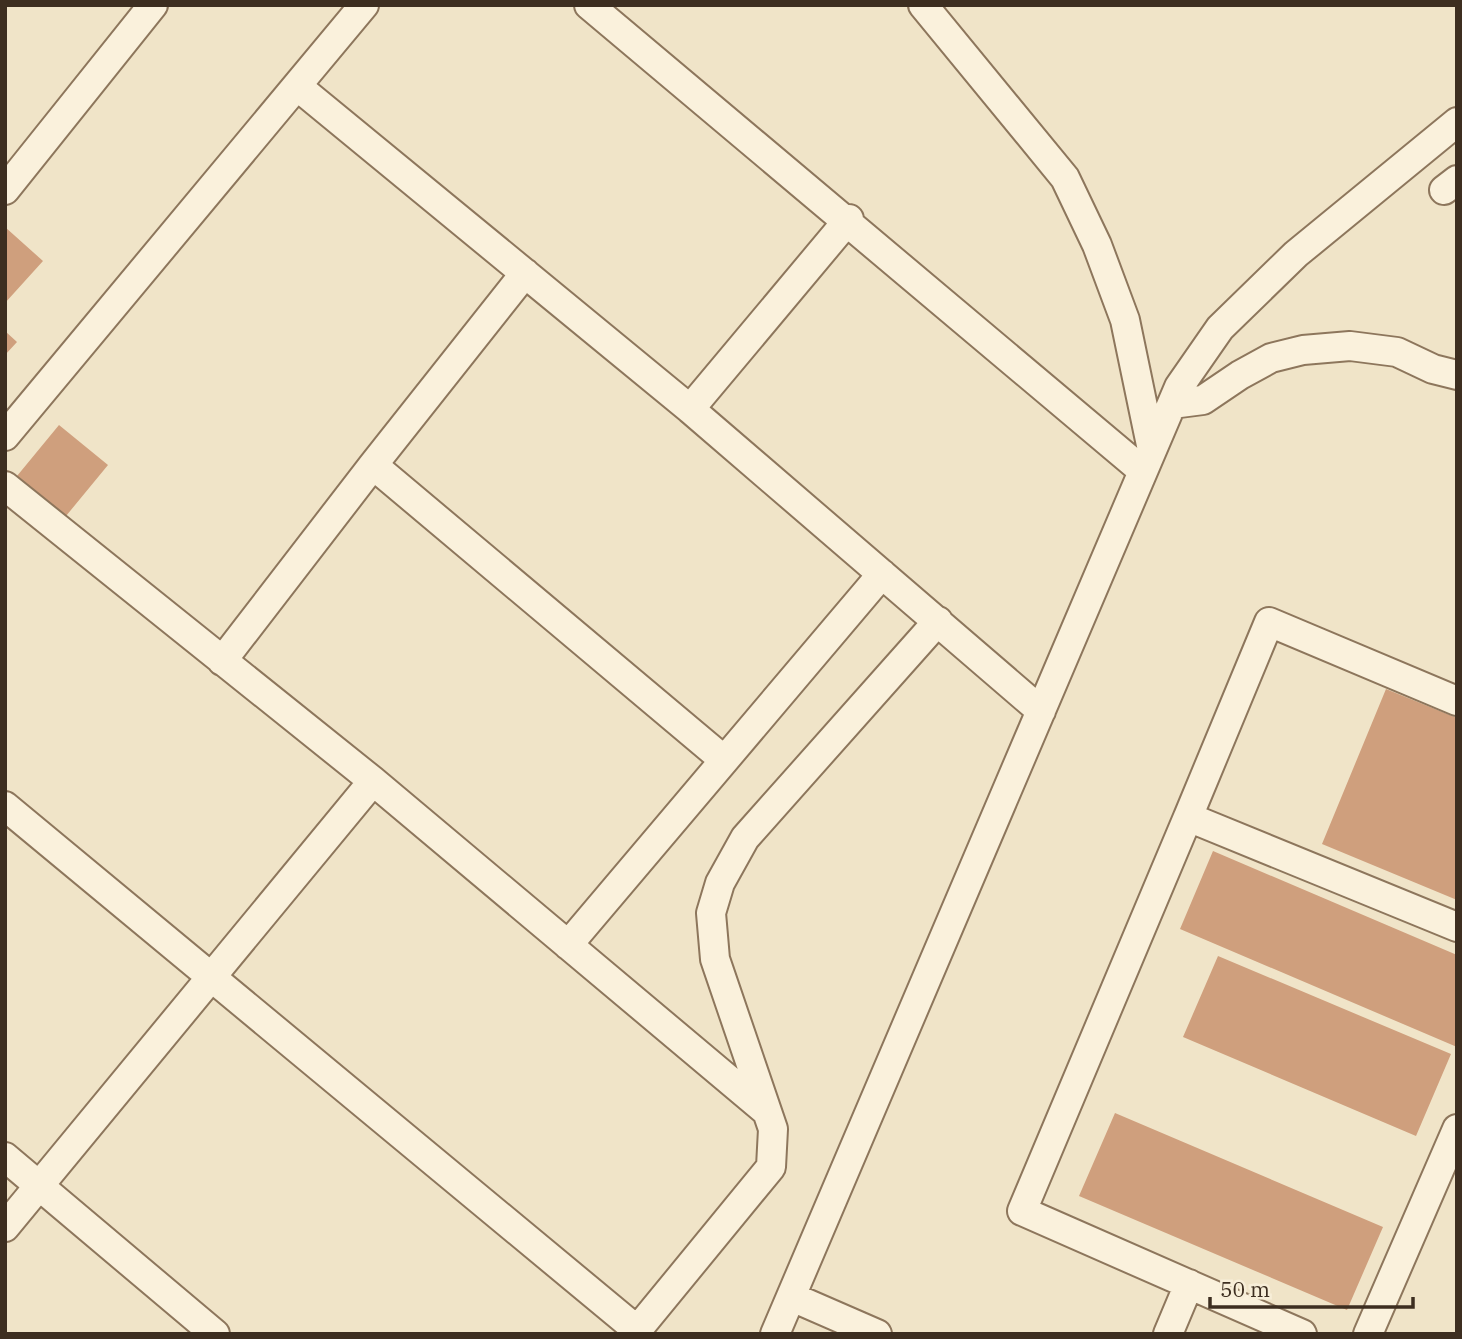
<svg xmlns="http://www.w3.org/2000/svg" width="1462" height="1339" font-family="'IBM Plex Serif',serif">
<style>
.building{fill:#cf9f7d}
.lines{fill:none;stroke-linecap:round;stroke-linejoin:round}
.minor-casing{stroke:#8d765c;stroke-width:32}
.minor{stroke:#faf1dc;stroke-width:28}
</style>
<rect width="100%" height="100%" fill="#f0e4c8"/>
<path class="building" d="M 5,227 L 43,261 L 5,303 Z
M 5,331 L 17,342 L 5,355 Z
M 59,425 L 108,465 L 66,516 L 17,476 Z
M 1386,689 L 1457,718 L 1457,900 L 1322,844 Z
M 1213,851 L 1457,955 L 1457,1047 L 1180,929 Z
M 1218,956 L 1451,1054 L 1416,1136 L 1183,1037 Z
M 1115,1113 L 1383,1227 L 1347,1310 L 1079,1196 Z"/>
<g class="lines">
<defs>
<path id="minor" d="M 589,5 L 1143,471
M 923,5 L 1065,178 L 1097,245 L 1125,320 L 1152,450
M 297,86 L 690,409 L 1041,711
M 5,190 L 153,5
M 1444,190 L 1457,180
M 1172,404 L 1203,400 L 1240,375 L 1271,358 L 1303,350 L 1350,346 L 1397,352 L 1433,369 L 1457,375
M 690,409 L 849,219
M 5,436 L 364,5
M 373,465 L 724,760
M 5,486 L 373,781 L 766,1111
M 222,661 L 373,465 L 525,273
M 5,806 L 637,1330
M 1188,817 L 1269,622 L 1457,701
M 568,945 L 882,574
M 5,1157 L 215,1334
M 5,1227 L 373,781
M 792,1297 L 877,1334
M 634,1334 L 771,1167 L 773,1129 L 715,959 L 711,913 L 720,883 L 745,838 L 938,621
M 775,1334 L 1179,387 L 1220,328 L 1296,254 L 1457,122
M 1168,1334 L 1189,1284
M 1302,1334 L 1022,1211 L 1188,817 L 1457,927
M 1368,1334 L 1457,1129"/>
</defs>
<use href="#minor" class="minor-casing"/>
<use href="#minor" class="minor"/>
</g>
<rect width="1462" height="1339" fill="none" stroke="#3d2e20" stroke-width="14"/>
<path d="M1210 1297v10h203v-10" fill="none" stroke="#3d2e20" stroke-width="3.5"/>
<text x="1220" y="1297" font-size="21" fill="#3d2e20" stroke="#f7eed8" stroke-width="5" paint-order="stroke">50 m</text>
</svg>
